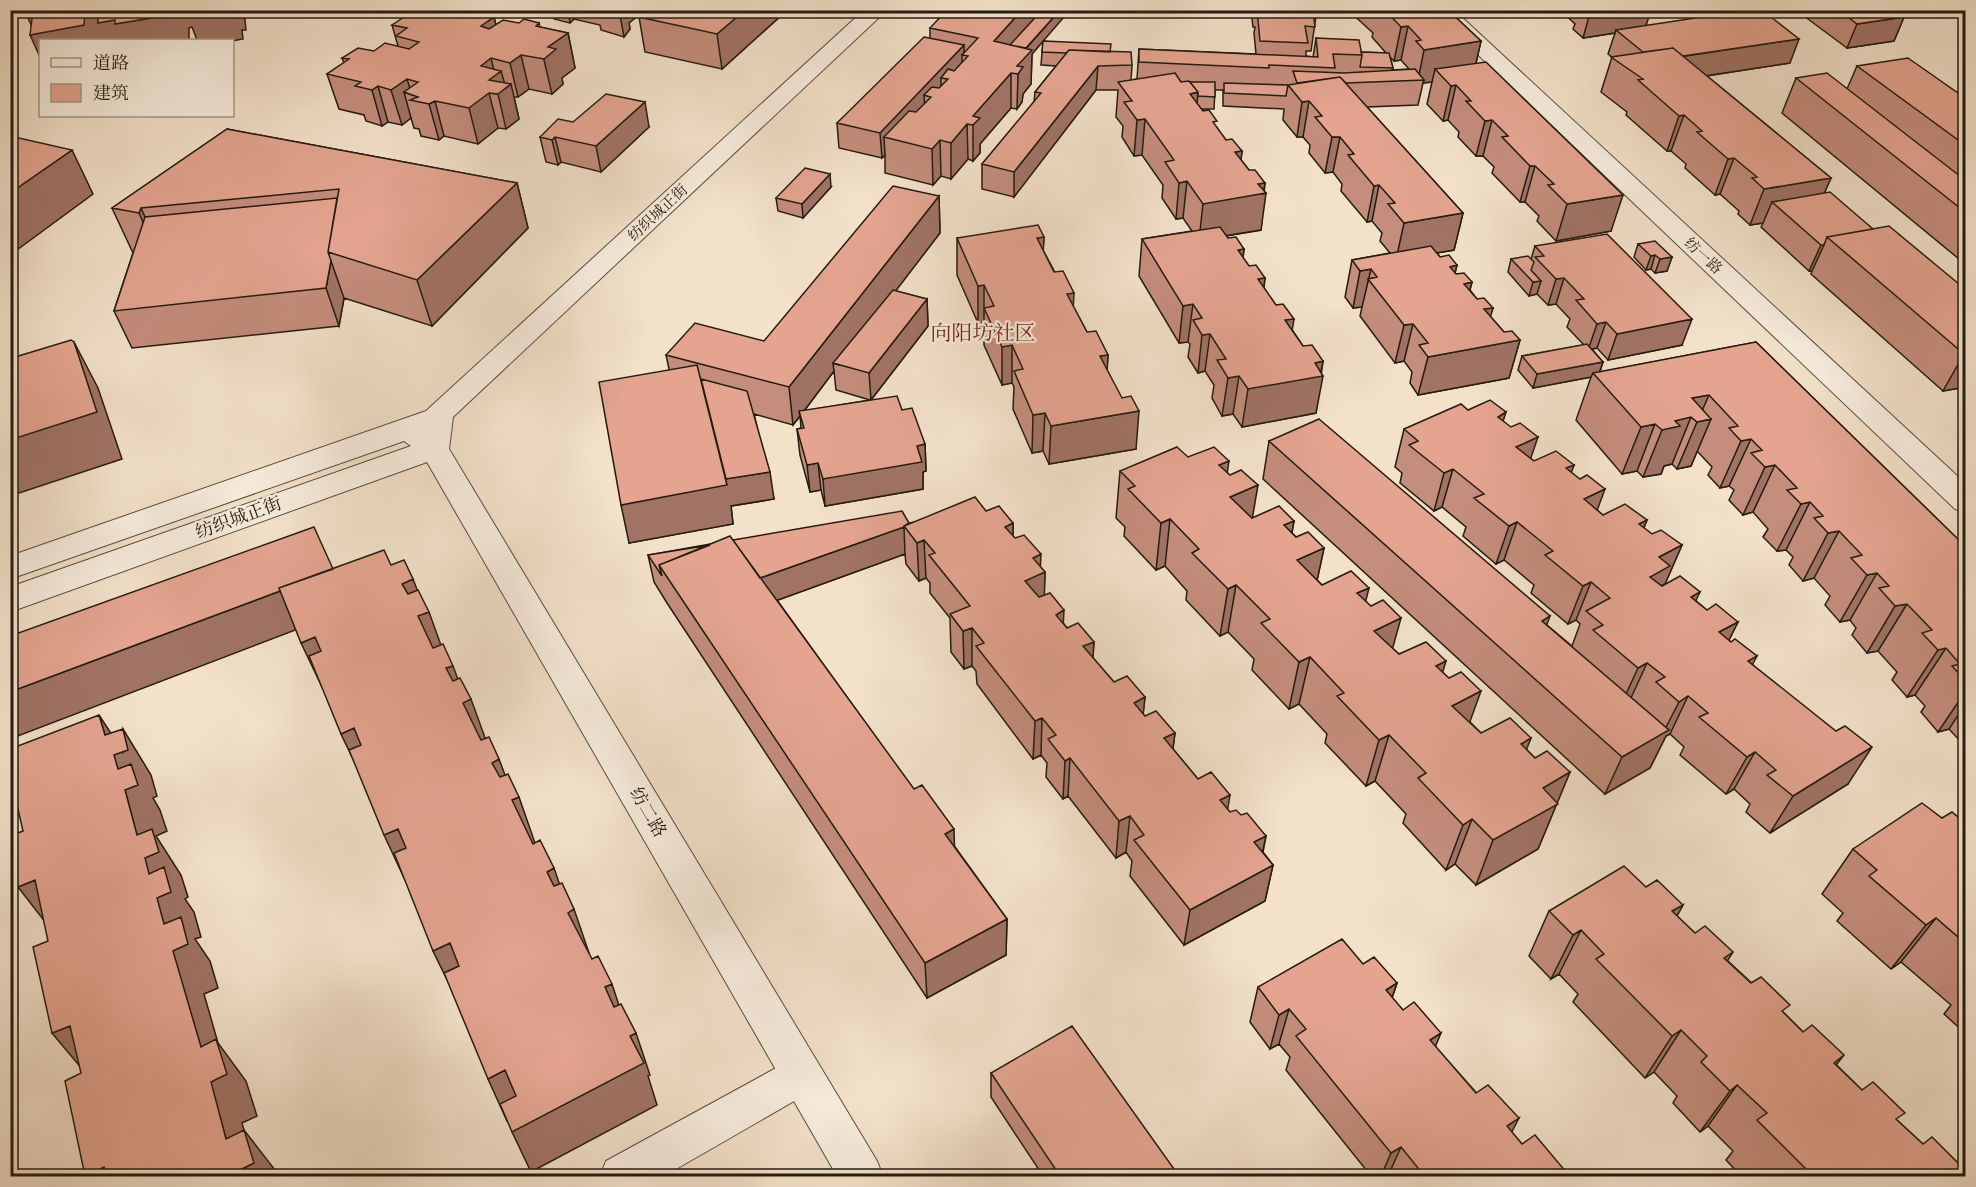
<svg xmlns="http://www.w3.org/2000/svg" width="1976" height="1187" font-family="'IM FELL English','Noto Serif SC',serif">
<style>
.lines{fill:none;stroke-linecap:round;stroke-linejoin:round}
.minor-casing{stroke:#584c3f;stroke-width:2}
.tertiary-casing{stroke:#584c3f;stroke-width:2}
.minor{fill:#f7ecdd;fill-rule:evenodd}
.tertiary{fill:#f7ecdd;fill-rule:evenodd}
.wall{fill:#c48d7c;stroke:#251b11;stroke-width:1.5;fill-rule:evenodd}
.shaded-wall{fill:#a07365;stroke:#251b11;stroke-width:1.5}
.building{fill:#e4a490;stroke:#251b11;stroke-width:1.5}
.labels{text-anchor:middle;dominant-baseline:central;stroke-width:4.5;stroke-linejoin:round;paint-order:stroke}
.far-street-label{font-size:15px;fill:#251b11;stroke:#f7ecdd}
.street-label{font-size:18px;fill:#251b11;stroke:#f7ecdd}
.quarter-label{font-size:21px;fill:#7a1f14;stroke:#f7ecdd}
</style>
<rect width="100%" height="100%" fill="#f3e1ca"/>
<filter id="stains"><feTurbulence type="fractalNoise" baseFrequency=".00333" numOctaves="4"/><feColorMatrix values="0 0 0 0 .2 0 0 0 0 .09 0 0 0 0 .02 0 0 0 .5 -.17"/></filter>
<radialGradient id="worn" r=".72"><stop offset=".6" stop-color="#630" stop-opacity="0"/><stop offset="1" stop-color="#630" stop-opacity=".3"/></radialGradient>
<g class="lines">
<defs>
<path id="minor" d="M 800,1055 L 815,1061 L 821,1075 L 815,1089 L 664,1176 L 600,1176 L 606,1161 Z"/>
<path id="tertiary" d="M 864,10 L 887,10 L 453,417 L 449,449 L 877,1161 L 883,1176 L 837,1176 L 427,462 L 10,612 L 10,587 L 411,446 L 404,441 L 10,579 L 10,556 L 426,411 Z
M 1431,10 L 1454,10 L 1966,484 L 1966,512 L 1955,509 Z"/>
</defs>
<use href="#minor" class="minor-casing"/>
<use href="#tertiary" class="tertiary-casing"/>
<use href="#minor" class="minor"/>
<use href="#tertiary" class="tertiary"/>
</g>
<path class="wall" d="M 522,10 L 543,10 L 537,15 Z
M 553,10 L 645,10 L 629,23 L 630,29 L 624,37 L 601,30 L 600,25 L 574,19 L 570,23 L 554,19 Z
M 648,10 L 784,10 L 784,13 L 722,69 L 645,52 L 639,17 Z
M 1251,10 L 1315,10 L 1316,16 L 1311,51 L 1306,51 L 1306,56 L 1313,57 L 1316,38 L 1361,52 L 1386,53 L 1372,37 L 1373,33 L 1348,10 L 1448,10 L 1481,41 L 1476,63 L 1611,231 L 1556,241 L 1537,221 L 1539,216 L 1525,202 L 1520,202 L 1492,173 L 1494,167 L 1483,156 L 1476,156 L 1458,137 L 1459,132 L 1448,120 L 1443,121 L 1427,104 L 1432,82 L 1423,83 L 1418,105 L 1367,107 L 1463,213 L 1454,250 L 1437,253 L 1440,257 L 1457,265 L 1455,273 L 1472,282 L 1470,290 L 1477,299 L 1493,308 L 1490,316 L 1504,332 L 1520,340 L 1509,378 L 1418,395 L 1410,383 L 1412,372 L 1404,361 L 1395,363 L 1360,316 L 1362,307 L 1353,308 L 1345,297 L 1352,260 L 1390,253 L 1380,241 L 1382,233 L 1372,221 L 1367,222 L 1341,191 L 1342,184 L 1333,172 L 1325,173 L 1309,153 L 1310,145 L 1303,137 L 1297,137 L 1283,120 L 1284,109 L 1223,106 L 1223,90 L 1215,90 L 1214,109 L 1202,109 L 1226,140 L 1242,151 L 1241,160 L 1249,170 L 1265,183 L 1261,230 L 1226,236 L 1228,238 L 1244,249 L 1243,258 L 1249,266 L 1265,278 L 1264,288 L 1303,346 L 1323,361 L 1316,413 L 1242,427 L 1233,414 L 1222,416 L 1212,398 L 1214,385 L 1205,371 L 1198,373 L 1188,357 L 1190,344 L 1188,342 L 1179,343 L 1139,276 L 1142,239 L 1192,231 L 1183,218 L 1176,219 L 1162,198 L 1163,185 L 1142,155 L 1134,156 L 1122,137 L 1123,126 L 1116,117 L 1118,90 L 1096,90 L 1014,197 L 982,189 L 982,164 L 1034,102 L 1035,92 L 1056,66 L 1041,65 L 1043,41 L 1032,54 L 1031,84 L 1023,94 L 1022,102 L 1017,109 L 1011,108 L 980,144 L 980,153 L 973,161 L 968,159 L 951,179 L 941,176 L 933,185 L 885,173 L 885,155 L 882,158 L 839,148 L 837,123 L 930,38 L 930,28 L 1043,41 L 1110,52 L 1132,65 L 1131,80 L 1137,79 L 1139,49 L 1256,54 L 1254,33 L 1255,27 L 1253,27 ZM 1390,57 L 1394,61 L 1401,60 L 1409,69 L 1392,70 L 1393,68 Z
M 1560,10 L 1651,10 L 1646,25 L 1790,63 L 1707,76 L 1831,178 L 1824,193 L 1873,229 L 1965,289 L 1965,387 L 1943,391 L 1811,274 L 1812,271 L 1809,271 L 1761,227 L 1763,223 L 1750,225 L 1738,214 L 1739,211 L 1720,194 L 1715,195 L 1685,168 L 1686,164 L 1671,151 L 1667,151 L 1626,115 L 1627,112 L 1601,92 L 1612,57 L 1608,54 L 1615,33 L 1583,38 L 1573,29 L 1575,24 Z
M 1796,10 L 1894,10 L 1904,17 L 1894,41 L 1847,48 Z
M 486,15 L 494,17 L 496,25 L 539,23 L 539,27 L 568,33 L 575,68 L 562,78 L 563,84 L 552,94 L 529,89 L 518,97 L 514,97 L 519,119 L 506,129 L 498,128 L 478,144 L 444,136 L 439,140 L 421,136 L 419,129 L 414,128 L 411,118 L 402,125 L 388,122 L 382,126 L 366,121 L 364,115 L 339,109 L 327,74 L 344,63 L 342,58 L 398,46 L 392,25 L 414,17 Z
M 1857,66 L 1965,98 L 1965,264 L 1782,113 L 1796,78 L 1847,89 Z
M 573,122 L 649,127 L 601,172 L 561,162 L 558,165 L 546,162 L 540,137 Z
M 227,129 L 517,183 L 528,228 L 432,326 L 344,298 L 339,326 L 132,348 L 114,311 L 133,253 L 112,208 Z
M 831,187 L 803,218 L 778,211 L 776,198 Z
M 939,196 L 940,233 L 895,291 L 927,299 L 928,326 L 871,400 L 902,410 L 925,444 L 926,471 L 923,472 L 923,489 L 825,506 L 821,490 L 810,492 L 800,455 L 797,429 L 801,428 L 800,416 L 793,425 L 754,414 L 774,499 L 731,506 L 733,524 L 629,543 L 669,369 L 666,355 L 764,341 ZM 834,371 L 836,390 L 870,400 L 804,411 Z
M 1044,237 L 1043,250 L 1087,332 L 1108,355 L 1107,370 L 1136,449 L 1049,464 L 1043,451 L 1032,453 L 1013,409 L 1014,387 L 1012,383 L 1002,385 L 984,345 L 984,322 L 978,323 L 957,275 L 957,238 Z
M 1638,244 L 1672,257 L 1667,271 L 1655,273 L 1651,269 L 1646,270 L 1634,257 Z
M 1535,246 L 1682,345 L 1608,360 L 1597,348 L 1592,349 L 1603,362 L 1600,372 L 1756,342 L 1965,546 L 1965,742 L 1962,743 L 1949,729 L 1938,732 L 1921,712 L 1925,706 L 1915,695 L 1907,697 L 1892,680 L 1897,672 L 1878,651 L 1867,653 L 1852,635 L 1856,628 L 1850,620 L 1840,622 L 1825,605 L 1830,596 L 1814,578 L 1803,581 L 1789,565 L 1793,557 L 1786,550 L 1777,551 L 1763,537 L 1768,529 L 1753,512 L 1743,515 L 1729,500 L 1734,490 L 1729,486 L 1720,488 L 1708,475 L 1712,467 L 1697,451 L 1691,466 L 1677,469 L 1672,464 L 1664,466 L 1661,474 L 1643,477 L 1637,471 L 1622,474 L 1576,420 L 1591,377 L 1533,388 L 1518,370 L 1522,356 L 1584,345 L 1567,327 L 1570,319 L 1556,304 L 1548,305 L 1537,294 L 1529,296 L 1508,272 L 1511,259 L 1531,259 Z
M 1468,410 L 1503,421 L 1530,458 L 1534,461 L 1574,465 L 1571,472 L 1597,510 L 1603,515 L 1647,520 L 1644,528 L 1652,534 L 1682,545 L 1665,584 L 1661,586 L 1696,601 L 1707,610 L 1738,622 L 1729,640 L 1753,665 L 1848,784 L 1770,833 L 1746,812 L 1750,804 L 1734,789 L 1726,794 L 1680,755 L 1684,747 L 1670,734 L 1666,736 L 1650,768 L 1605,794 L 1263,479 L 1269,441 L 1547,625 L 1572,646 L 1580,624 L 1576,620 L 1568,624 L 1531,593 L 1534,585 L 1504,560 L 1496,564 L 1463,536 L 1466,527 L 1442,507 L 1434,511 L 1400,483 L 1402,473 L 1395,467 L 1404,429 Z
M 1188,457 L 1227,472 L 1252,518 L 1294,521 L 1292,533 L 1296,537 L 1324,548 L 1317,580 L 1322,585 L 1366,601 L 1392,648 L 1399,654 L 1443,673 L 1470,722 L 1481,733 L 1531,738 L 1526,749 L 1535,758 L 1570,772 L 1538,849 L 1476,885 L 1455,864 L 1446,870 L 1403,823 L 1406,814 L 1375,781 L 1366,786 L 1325,743 L 1327,734 L 1299,704 L 1289,709 L 1252,670 L 1254,659 L 1228,632 L 1220,636 L 1186,600 L 1187,591 L 1165,566 L 1156,570 L 1124,536 L 1125,527 L 1116,518 L 1120,471 Z
M 986,511 L 1013,523 L 1013,536 L 1045,572 L 1044,595 L 1064,624 L 1067,628 L 1094,642 L 1093,658 L 1114,682 L 1145,697 L 1143,714 L 1145,716 L 1175,733 L 1173,749 L 1198,779 L 1230,812 L 1241,815 L 1266,836 L 1263,852 L 1273,865 L 1265,901 L 1184,945 L 1130,876 L 1132,861 L 1126,852 L 1116,858 L 1068,796 L 1063,799 L 1046,777 L 1047,763 L 1041,755 L 1033,759 L 977,684 L 976,671 L 972,666 L 964,669 L 951,652 L 950,618 L 930,593 L 930,583 L 926,578 L 919,581 L 906,564 L 905,554 L 777,600 L 1007,919 L 1006,955 L 927,998 L 667,603 L 654,582 L 648,555 L 733,540 L 909,523 Z
M 1942,818 L 1965,823 L 1965,1033 L 1944,1014 L 1951,1005 L 1901,962 L 1891,969 L 1837,921 L 1843,913 L 1822,894 L 1853,849 Z
M 1646,887 L 1683,905 L 1677,916 L 1695,933 L 1728,961 L 1784,1013 L 1862,1090 L 1898,1121 L 1923,1144 L 1964,1169 L 1957,1176 L 1741,1176 L 1726,1160 L 1733,1151 L 1708,1126 L 1700,1132 L 1673,1103 L 1677,1096 L 1654,1072 L 1645,1078 L 1573,1002 L 1578,994 L 1559,974 L 1551,979 L 1529,956 L 1549,911 Z
M 1363,964 L 1397,983 L 1392,998 L 1522,1144 L 1564,1176 L 1371,1176 L 1286,1070 L 1290,1057 L 1279,1044 L 1270,1049 L 1250,1022 L 1258,987 Z
M 991,1073 L 1179,1176 L 1043,1176 L 991,1097 Z"/>
<path class="shaded-wall" d="M 28,10 L 101,10 L 158,14 L 176,10 L 244,10 L 246,30 L 242,30 L 243,39 L 232,41 L 197,40 L 192,27 L 189,28 L 189,40 L 40,40 L 40,57 L 30,35 L 35,34 L 25,11 Z
M 536,10 L 543,10 L 537,15 Z
M 568,10 L 572,10 L 574,19 L 570,23 Z
M 619,10 L 645,10 L 629,23 L 630,29 L 624,37 Z
M 745,10 L 783,10 L 784,13 L 722,69 L 717,34 Z
M 1022,10 L 1052,10 L 1016,51 L 994,41 Z
M 1060,10 L 1070,10 L 1032,54 L 1031,84 L 1023,94 L 1022,102 L 1017,109 L 1018,74 L 1017,66 L 1023,52 Z
M 1610,10 L 1651,10 L 1645,28 L 1616,30 L 1615,33 L 1583,38 L 1590,13 Z
M 485,11 L 488,21 L 494,17 L 502,51 L 491,58 L 495,75 L 501,71 L 506,88 L 511,84 L 519,119 L 506,129 L 498,94 L 489,93 L 498,128 L 478,144 L 469,108 L 479,14 Z
M 1904,17 L 1894,41 L 1847,48 L 1857,24 Z
M 539,23 L 546,57 L 548,47 L 568,33 L 575,68 L 562,78 L 563,84 L 552,94 L 536,26 Z
M 1408,26 L 1401,60 L 1394,61 L 1401,27 Z
M 1799,39 L 1790,63 L 1645,85 L 1653,61 Z
M 1481,41 L 1473,76 L 1435,69 L 1432,82 L 1423,83 L 1424,80 L 1418,80 L 1424,50 Z
M 964,45 L 964,55 L 962,55 L 962,72 L 948,79 L 941,78 L 941,95 L 931,97 L 924,95 L 925,112 L 884,137 L 885,155 L 882,158 L 880,133 Z
M 521,55 L 529,89 L 518,97 L 510,63 Z
M 1098,66 L 1096,90 L 1014,197 L 1014,172 Z
M 1011,73 L 1011,108 L 980,144 L 980,153 L 973,161 L 973,116 Z
M 407,79 L 412,95 L 404,92 L 411,118 L 402,125 L 391,90 Z
M 1456,85 L 1448,120 L 1443,121 L 1451,86 Z
M 378,86 L 388,122 L 382,126 L 372,90 Z
M 1198,92 L 1195,128 L 1190,94 Z
M 435,101 L 444,136 L 439,140 L 429,104 Z
M 1309,101 L 1303,137 L 1297,137 L 1302,102 Z
M 645,102 L 649,127 L 601,172 L 596,146 Z
M 1684,115 L 1671,151 L 1667,151 L 1679,116 Z
M 1145,119 L 1142,155 L 1134,156 L 1137,120 Z
M 1492,120 L 1483,156 L 1476,156 L 1485,121 Z
M 967,124 L 968,159 L 951,179 L 951,143 Z
M 555,137 L 561,162 L 558,165 L 552,140 Z
M 1332,137 L 1340,137 L 1333,172 L 1325,173 Z
M 940,140 L 941,176 L 933,185 L 932,149 Z
M 72,150 L 93,194 L 10,255 L 10,193 Z
M 1242,151 L 1238,187 L 1235,152 Z
M 1734,158 L 1720,194 L 1715,195 L 1728,159 Z
M 1530,166 L 1535,166 L 1525,202 L 1520,202 Z
M 830,174 L 831,187 L 803,218 L 802,204 Z
M 1831,178 L 1815,214 L 1772,202 L 1763,223 L 1750,225 L 1764,189 Z
M 1187,181 L 1183,218 L 1176,219 L 1179,183 Z
M 517,183 L 528,228 L 432,326 L 417,280 Z
M 1265,183 L 1263,194 L 1266,193 L 1261,230 L 1199,240 L 1203,204 L 1258,184 Z
M 1379,185 L 1372,221 L 1367,222 L 1374,186 Z
M 1623,195 L 1611,231 L 1556,241 L 1567,204 Z
M 939,196 L 940,233 L 839,365 L 833,363 L 834,371 L 801,415 L 799,411 L 800,416 L 793,425 L 789,387 Z
M 141,208 L 161,253 L 159,259 L 139,213 Z
M 1463,213 L 1454,250 L 1396,260 L 1404,223 Z
M 1044,237 L 1042,274 L 1037,238 Z
M 1821,245 L 1824,245 L 1812,271 L 1809,271 Z
M 1244,249 L 1239,286 L 1238,250 Z
M 1655,255 L 1651,269 L 1646,270 L 1651,256 Z
M 1672,257 L 1667,271 L 1655,273 L 1660,259 Z
M 331,261 L 344,298 L 339,326 L 326,288 Z
M 1457,265 L 1448,302 L 1450,267 Z
M 1371,269 L 1362,307 L 1353,308 L 1360,271 Z
M 1265,278 L 1260,315 L 1258,279 Z
M 1564,278 L 1556,304 L 1548,305 L 1556,279 Z
M 1541,281 L 1537,294 L 1529,296 L 1533,282 Z
M 1472,282 L 1462,319 L 1464,284 Z
M 984,285 L 984,322 L 978,323 L 978,286 Z
M 1074,293 L 1072,330 L 1067,294 Z
M 927,299 L 928,326 L 871,400 L 869,373 Z
M 1193,304 L 1188,342 L 1179,343 L 1183,306 Z
M 1493,308 L 1482,345 L 1484,309 Z
M 1294,319 L 1288,356 L 1285,320 Z
M 1692,319 L 1682,345 L 1608,360 L 1617,334 Z
M 1606,322 L 1597,348 L 1588,350 L 1597,324 Z
M 1413,324 L 1404,361 L 1395,363 L 1404,325 Z
M 1210,334 L 1205,371 L 1198,373 L 1202,335 Z
M 1520,340 L 1509,378 L 1418,395 L 1428,357 Z
M 74,342 L 98,388 L 122,459 L 10,496 L 10,440 Z
M 1012,345 L 1012,383 L 1002,385 L 1002,347 Z
M 1965,353 L 1965,387 L 1943,391 L 1964,354 Z
M 1108,355 L 1106,393 L 1100,356 Z
M 1323,361 L 1320,376 L 1323,376 L 1316,413 L 1242,427 L 1248,389 L 1315,363 Z
M 1603,362 L 1598,376 L 1593,373 L 1591,377 L 1533,388 L 1537,374 Z
M 1239,376 L 1233,414 L 1222,416 L 1228,378 Z
M 1709,395 L 1697,422 L 1711,419 L 1691,466 L 1677,469 L 1697,422 L 1691,417 L 1672,464 L 1664,466 L 1661,474 L 1643,477 L 1662,430 L 1675,421 L 1692,398 Z
M 1139,411 L 1136,449 L 1049,464 L 1051,426 Z
M 1506,412 L 1494,450 L 1498,417 Z
M 1045,413 L 1043,451 L 1032,453 L 1033,415 Z
M 1655,424 L 1637,471 L 1622,474 L 1641,427 Z
M 1538,437 L 1525,475 L 1516,447 Z
M 1751,439 L 1729,486 L 1720,488 L 1741,441 Z
M 925,444 L 926,471 L 923,472 L 923,489 L 825,506 L 823,479 L 917,446 Z
M 1229,461 L 1222,508 L 1219,465 Z
M 818,463 L 821,490 L 810,492 L 807,465 Z
M 1574,465 L 1560,503 L 1566,468 Z
M 1775,465 L 1753,512 L 1743,515 L 1765,467 Z
M 1453,469 L 1442,507 L 1434,511 L 1444,473 Z
M 770,472 L 774,499 L 731,506 L 733,524 L 629,543 L 621,505 L 724,479 Z
M 1258,485 L 1250,532 L 1230,497 Z
M 1605,489 L 1591,527 L 1584,499 Z
M 1810,502 L 1786,550 L 1777,551 L 1801,504 Z
M 1170,519 L 1165,566 L 1156,570 L 1161,523 Z
M 1647,520 L 1631,558 L 1639,524 Z
M 1294,521 L 1285,568 L 1284,525 Z
M 1517,522 L 1504,560 L 1496,564 L 1509,526 Z
M 1013,523 L 1013,561 L 1005,527 Z
M 904,527 L 905,554 L 759,607 L 755,580 Z
M 1839,531 L 1814,578 L 1803,581 L 1828,533 Z
M 924,540 L 926,578 L 919,581 L 917,543 Z
M 1682,545 L 1665,584 L 1662,585 L 1653,604 L 1634,615 L 1659,557 Z
M 1324,548 L 1314,595 L 1297,560 Z
M 1041,554 L 1040,574 L 1045,572 L 1044,610 L 1025,581 L 1033,558 Z
M 334,571 L 350,609 L 10,739 L 10,692 Z
M 1877,573 L 1850,620 L 1840,622 L 1867,575 Z
M 413,579 L 426,613 L 429,612 L 446,659 L 436,663 L 402,584 Z
M 1591,582 L 1576,620 L 1568,624 L 1583,586 Z
M 1236,585 L 1228,632 L 1220,636 L 1228,589 Z
M 1369,588 L 1357,635 L 1357,593 Z
M 1700,592 L 1682,630 L 1691,597 Z
M 1907,604 L 1878,651 L 1867,653 L 1895,606 Z
M 1064,610 L 1062,648 L 1056,615 Z
M 1550,616 L 1536,654 L 1542,621 Z
M 1401,618 L 1388,665 L 1374,631 Z
M 1738,622 L 1719,660 L 1719,632 Z
M 972,628 L 972,666 L 964,669 L 963,631 Z
M 315,637 L 337,684 L 323,689 L 301,643 Z
M 1094,642 L 1091,680 L 1083,646 Z
M 1946,648 L 1915,695 L 1907,697 L 1938,650 Z
M 1757,656 L 1737,694 L 1748,661 Z
M 1310,657 L 1299,704 L 1289,709 L 1299,662 Z
M 1446,661 L 1432,708 L 1436,666 Z
M 1647,663 L 1630,700 L 1621,705 L 1638,668 Z
M 453,666 L 466,701 L 471,699 L 488,746 L 480,749 L 446,668 Z
M 1481,691 L 1464,738 L 1452,706 Z
M 1965,692 L 1965,705 L 1949,729 L 1938,732 Z
M 1688,696 L 1670,734 L 1666,736 L 1650,768 L 1605,794 L 1622,757 L 1663,733 L 1679,702 Z
M 1145,697 L 1141,735 L 1134,703 Z
M 99,715 L 123,752 L 123,729 L 151,775 L 157,796 L 153,798 L 160,810 L 167,831 L 156,836 L 181,875 L 188,897 L 185,899 L 194,912 L 201,937 L 195,939 L 210,961 L 218,988 L 204,994 L 218,1043 L 246,1081 L 257,1116 L 242,1123 L 253,1164 L 244,1130 L 275,1170 L 276,1176 L 242,1176 L 226,1139 L 201,1047 L 137,835 L 125,790 L 105,735 Z
M 1042,718 L 1041,755 L 1033,759 L 1035,721 Z
M 354,728 L 375,774 L 363,780 L 341,734 Z
M 1175,733 L 1170,771 L 1164,738 Z
M 1389,735 L 1375,781 L 1366,786 L 1379,740 Z
M 1531,738 L 1513,784 L 1521,744 Z
M 1872,747 L 1848,784 L 1770,833 L 1793,796 Z
M 1755,752 L 1734,789 L 1726,794 L 1747,757 Z
M 1070,758 L 1068,796 L 1063,799 L 1065,761 Z
M 499,759 L 514,799 L 519,797 L 535,843 L 528,846 L 492,763 Z
M 1570,772 L 1538,849 L 1476,885 L 1493,840 L 1543,788 Z
M 10,774 L 30,826 L 10,800 Z
M 1230,795 L 1224,832 L 1220,800 Z
M 1130,816 L 1126,852 L 1116,858 L 1119,821 Z
M 1472,819 L 1455,864 L 1446,870 L 1463,825 Z
M 398,829 L 419,874 L 405,880 L 384,835 Z
M 954,829 L 955,866 L 945,834 Z
M 1266,836 L 1258,872 L 1254,842 Z
M 1273,865 L 1265,901 L 1184,945 L 1190,910 Z
M 554,868 L 569,912 L 574,909 L 589,953 L 583,957 L 547,872 Z
M 35,880 L 53,932 L 18,887 Z
M 1683,905 L 1658,949 L 1672,911 Z
M 1936,918 L 1901,962 L 1891,969 L 1926,925 Z
M 1007,919 L 1006,955 L 927,998 L 925,963 Z
M 1581,930 L 1559,974 L 1551,979 L 1573,935 Z
M 450,943 L 470,986 L 454,994 L 433,951 Z
M 1733,952 L 1705,996 L 1724,958 Z
M 1397,983 L 1385,1018 L 1386,990 Z
M 612,984 L 626,1027 L 620,1030 L 605,987 Z
M 1289,1009 L 1279,1044 L 1270,1049 L 1279,1015 Z
M 70,1026 L 88,1076 L 52,1033 Z
M 1681,1030 L 1654,1072 L 1645,1078 L 1672,1036 Z
M 636,1033 L 650,1075 L 648,1076 L 657,1105 L 531,1172 L 512,1132 L 630,1036 Z
M 1441,1033 L 1427,1067 L 1430,1040 Z
M 1844,1055 L 1811,1097 L 1834,1063 Z
M 505,1070 L 525,1112 L 507,1121 L 488,1079 Z
M 1737,1085 L 1708,1126 L 1700,1132 L 1730,1091 Z
M 1519,1118 L 1502,1151 L 1507,1126 Z
M 1401,1147 L 1388,1176 L 1381,1176 L 1391,1153 Z
M 104,1167 L 113,1176 L 85,1176 Z"/>
<path class="building" d="M 33,10 L 85,10 L 84,25 L 30,35 Z
M 98,10 L 176,10 L 176,11 L 158,14 L 158,17 L 115,24 L 115,20 L 98,23 Z
M 422,10 L 483,10 L 485,11 L 479,14 L 494,17 L 481,26 L 489,29 L 503,20 L 519,23 L 524,19 L 539,23 L 536,26 L 568,33 L 548,47 L 556,49 L 544,59 L 521,55 L 510,63 L 491,58 L 481,66 L 501,71 L 489,80 L 511,84 L 498,94 L 489,93 L 469,108 L 435,101 L 429,104 L 410,100 L 418,97 L 404,92 L 418,82 L 407,79 L 391,90 L 378,86 L 372,90 L 355,86 L 361,82 L 327,74 L 349,59 L 342,58 L 358,48 L 374,51 L 385,43 L 409,49 L 419,42 L 396,36 L 407,28 L 392,25 L 407,15 L 414,17 Z
M 648,10 L 745,10 L 717,34 L 639,17 Z
M 947,10 L 1022,10 L 994,41 L 1032,50 L 1017,66 L 1023,67 L 1018,74 L 1011,73 L 973,116 L 980,118 L 973,125 L 967,124 L 951,143 L 940,140 L 932,149 L 884,137 L 909,111 L 916,112 L 931,97 L 924,95 L 932,87 L 939,88 L 948,79 L 941,78 L 948,69 L 954,71 L 968,56 L 962,55 L 978,38 L 930,28 Z
M 1042,10 L 1060,10 L 1026,48 L 1010,45 Z
M 1257,10 L 1313,11 L 1315,27 L 1305,26 L 1308,43 L 1260,41 Z
M 1305,10 L 1315,10 L 1316,16 L 1313,16 L 1313,11 Z
M 1385,10 L 1448,10 L 1481,41 L 1424,50 L 1416,41 L 1421,40 L 1408,26 L 1401,27 Z
M 1586,10 L 1610,10 L 1590,13 Z
M 1748,10 L 1762,10 L 1799,39 L 1683,56 L 1673,48 L 1643,52 L 1616,30 Z
M 1839,10 L 1894,10 L 1904,17 L 1857,24 Z
M 924,37 L 964,45 L 880,133 L 837,123 Z
M 1316,38 L 1359,40 L 1362,55 L 1333,54 L 1335,68 L 1269,65 L 1269,68 L 1139,62 L 1139,49 L 1318,57 Z
M 1043,41 L 1111,44 L 1110,52 L 1069,50 L 1066,53 L 1042,52 Z
M 1673,48 L 1831,178 L 1764,189 L 1752,178 L 1757,177 L 1734,158 L 1728,159 L 1697,132 L 1702,131 L 1684,115 L 1679,116 L 1638,80 L 1643,79 L 1611,57 Z
M 1069,50 L 1131,52 L 1132,65 L 1098,66 L 1014,172 L 982,164 L 1041,93 L 1035,92 Z
M 1361,52 L 1389,53 L 1393,68 L 1360,67 L 1362,55 Z
M 1908,58 L 1965,98 L 1965,145 L 1857,66 Z
M 1486,62 L 1623,195 L 1567,204 L 1548,185 L 1554,184 L 1535,166 L 1530,166 L 1502,137 L 1508,136 L 1492,120 L 1485,121 L 1466,101 L 1471,101 L 1456,85 L 1451,86 L 1435,69 Z
M 1415,69 L 1424,80 L 1346,83 L 1340,77 L 1297,83 L 1293,71 L 1344,73 Z
M 1175,73 L 1181,82 L 1189,81 L 1198,92 L 1190,94 L 1203,111 L 1209,110 L 1217,121 L 1213,122 L 1226,140 L 1232,139 L 1242,151 L 1235,152 L 1249,170 L 1255,170 L 1265,183 L 1258,184 L 1266,193 L 1203,204 L 1187,181 L 1179,183 L 1165,162 L 1174,160 L 1145,119 L 1137,120 L 1124,102 L 1132,101 L 1118,82 Z
M 1827,73 L 1965,180 L 1965,212 L 1796,78 Z
M 1340,77 L 1463,213 L 1404,223 L 1388,204 L 1395,203 L 1379,185 L 1374,186 L 1348,155 L 1354,154 L 1340,137 L 1332,137 L 1315,117 L 1322,116 L 1309,101 L 1302,102 L 1288,85 Z
M 1190,82 L 1215,82 L 1215,97 L 1198,96 L 1198,92 Z
M 1224,83 L 1288,85 L 1286,96 L 1224,93 Z
M 606,94 L 645,102 L 596,146 L 555,137 L 552,140 L 540,137 L 558,119 L 573,122 Z
M 227,129 L 517,183 L 417,280 L 328,252 L 339,189 L 141,208 L 139,213 L 112,208 Z
M 10,136 L 72,150 L 10,193 Z
M 805,168 L 830,174 L 802,204 L 776,198 Z
M 893,186 L 939,196 L 789,387 L 666,355 L 695,323 L 764,341 Z
M 1830,192 L 1873,229 L 1827,237 L 1824,245 L 1821,245 L 1772,202 Z
M 337,198 L 328,252 L 331,261 L 326,288 L 114,311 L 145,217 Z
M 1038,225 L 1044,237 L 1037,238 L 1054,272 L 1063,271 L 1074,293 L 1067,294 L 1087,332 L 1096,331 L 1108,355 L 1100,356 L 1122,398 L 1131,396 L 1139,411 L 1051,426 L 1045,413 L 1033,415 L 1014,371 L 1023,369 L 1012,345 L 1002,347 L 984,308 L 994,306 L 984,285 L 978,286 L 957,238 Z
M 1889,226 L 1965,289 L 1965,353 L 1964,354 L 1827,237 Z
M 1220,227 L 1228,238 L 1236,237 L 1244,249 L 1238,250 L 1249,266 L 1256,265 L 1265,278 L 1258,279 L 1276,305 L 1283,304 L 1294,319 L 1285,320 L 1303,346 L 1312,345 L 1323,361 L 1315,363 L 1323,376 L 1248,389 L 1239,376 L 1228,378 L 1217,360 L 1226,359 L 1210,334 L 1202,335 L 1193,320 L 1202,318 L 1193,304 L 1183,306 L 1142,239 Z
M 1607,234 L 1692,319 L 1617,334 L 1606,322 L 1597,324 L 1576,300 L 1584,299 L 1564,278 L 1556,279 L 1535,257 L 1544,256 L 1535,246 Z
M 1655,241 L 1672,257 L 1660,259 L 1655,255 L 1651,256 L 1638,244 Z
M 1431,246 L 1440,257 L 1449,255 L 1457,265 L 1450,267 L 1456,274 L 1464,273 L 1472,282 L 1464,284 L 1477,299 L 1484,298 L 1493,308 L 1484,309 L 1504,332 L 1512,331 L 1520,340 L 1428,357 L 1419,345 L 1428,343 L 1413,324 L 1404,325 L 1368,279 L 1377,277 L 1371,269 L 1360,271 L 1352,260 Z
M 1528,256 L 1534,262 L 1531,270 L 1541,281 L 1533,282 L 1511,259 Z
M 893,290 L 927,299 L 869,373 L 833,363 Z
M 71,340 L 74,342 L 97,412 L 10,440 L 10,347 L 15,357 Z
M 1756,342 L 1965,546 L 1965,680 L 1952,666 L 1960,664 L 1946,648 L 1938,650 L 1922,633 L 1932,630 L 1907,604 L 1895,606 L 1879,588 L 1889,586 L 1877,573 L 1867,575 L 1851,558 L 1862,555 L 1839,531 L 1828,533 L 1814,518 L 1823,516 L 1810,502 L 1801,504 L 1787,490 L 1797,488 L 1775,465 L 1765,467 L 1751,453 L 1762,450 L 1751,439 L 1741,441 L 1729,428 L 1738,426 L 1709,395 L 1692,398 L 1711,419 L 1697,422 L 1691,417 L 1675,421 L 1680,426 L 1662,430 L 1655,424 L 1641,427 L 1593,373 Z
M 1587,344 L 1603,362 L 1537,374 L 1522,356 Z
M 697,365 L 727,485 L 621,505 L 599,382 Z
M 701,379 L 747,391 L 770,472 L 726,479 Z
M 897,396 L 902,410 L 912,408 L 925,444 L 917,446 L 922,462 L 823,479 L 818,463 L 807,465 L 797,429 L 804,428 L 799,411 Z
M 1490,400 L 1506,412 L 1498,417 L 1511,427 L 1520,423 L 1538,437 L 1516,447 L 1534,461 L 1556,451 L 1574,465 L 1566,468 L 1580,479 L 1587,475 L 1605,489 L 1584,499 L 1603,515 L 1625,504 L 1647,520 L 1639,524 L 1652,534 L 1661,530 L 1682,545 L 1659,557 L 1670,566 L 1650,577 L 1662,586 L 1680,576 L 1700,592 L 1691,597 L 1707,610 L 1716,604 L 1738,622 L 1719,632 L 1731,642 L 1735,639 L 1757,656 L 1748,661 L 1836,731 L 1845,726 L 1872,747 L 1793,796 L 1767,775 L 1776,770 L 1755,752 L 1747,757 L 1699,717 L 1708,713 L 1688,696 L 1679,702 L 1656,682 L 1665,677 L 1647,663 L 1638,668 L 1593,630 L 1603,625 L 1586,611 L 1610,598 L 1591,582 L 1583,586 L 1545,555 L 1553,551 L 1517,522 L 1509,526 L 1474,498 L 1484,494 L 1453,469 L 1444,473 L 1409,445 L 1418,441 L 1404,429 L 1461,404 L 1468,410 Z
M 1319,419 L 1550,616 L 1542,621 L 1669,730 L 1622,757 L 1269,441 Z
M 1177,447 L 1188,457 L 1214,447 L 1229,461 L 1219,465 L 1230,475 L 1241,470 L 1258,485 L 1230,497 L 1252,518 L 1279,506 L 1294,521 L 1284,525 L 1296,537 L 1308,532 L 1324,548 L 1297,560 L 1322,585 L 1351,571 L 1369,588 L 1357,593 L 1371,606 L 1383,600 L 1401,618 L 1374,631 L 1399,654 L 1426,642 L 1446,661 L 1436,666 L 1449,678 L 1461,672 L 1481,691 L 1452,706 L 1481,733 L 1510,718 L 1531,738 L 1521,744 L 1535,758 L 1547,751 L 1570,772 L 1543,788 L 1558,804 L 1493,840 L 1472,819 L 1463,825 L 1418,778 L 1426,773 L 1389,735 L 1379,740 L 1337,696 L 1344,693 L 1310,657 L 1299,662 L 1261,623 L 1270,619 L 1236,585 L 1228,589 L 1192,553 L 1199,549 L 1170,519 L 1161,523 L 1128,489 L 1135,486 L 1120,471 Z
M 975,497 L 986,511 L 999,506 L 1013,523 L 1005,527 L 1015,538 L 1024,535 L 1041,554 L 1033,558 L 1045,572 L 1025,581 L 1039,597 L 1050,593 L 1064,610 L 1056,615 L 1067,628 L 1078,623 L 1094,642 L 1083,646 L 1114,682 L 1127,676 L 1145,697 L 1134,703 L 1145,716 L 1156,711 L 1175,733 L 1164,738 L 1198,779 L 1211,772 L 1230,795 L 1220,800 L 1230,812 L 1236,810 L 1241,815 L 1247,813 L 1266,836 L 1254,842 L 1273,865 L 1190,910 L 1134,840 L 1144,835 L 1130,816 L 1119,821 L 1070,758 L 1065,761 L 1048,739 L 1056,735 L 1042,718 L 1035,721 L 976,646 L 984,643 L 972,628 L 963,631 L 950,614 L 970,606 L 929,555 L 935,553 L 924,540 L 917,543 L 904,526 Z
M 902,511 L 909,523 L 904,526 L 904,527 L 760,578 L 733,540 Z
M 314,527 L 333,569 L 279,588 L 280,591 L 10,692 L 10,636 Z
M 730,536 L 914,789 L 922,785 L 954,829 L 945,834 L 1007,919 L 925,963 L 659,565 Z
M 710,545 L 659,565 L 662,576 L 648,555 Z
M 384,550 L 391,565 L 404,560 L 413,579 L 402,584 L 408,594 L 418,590 L 429,612 L 418,616 L 433,648 L 443,644 L 453,666 L 446,668 L 453,681 L 460,678 L 471,699 L 463,703 L 481,740 L 489,737 L 499,759 L 492,763 L 500,777 L 508,774 L 519,797 L 512,800 L 533,844 L 540,840 L 554,868 L 547,872 L 554,886 L 562,883 L 574,909 L 568,913 L 592,959 L 598,956 L 612,984 L 605,987 L 614,1007 L 621,1004 L 636,1033 L 630,1036 L 644,1063 L 512,1132 L 500,1104 L 516,1096 L 505,1070 L 488,1079 L 444,973 L 459,966 L 450,943 L 433,951 L 394,853 L 406,848 L 398,829 L 384,835 L 349,750 L 361,745 L 354,728 L 341,734 L 309,656 L 321,651 L 315,637 L 301,643 L 279,588 Z
M 99,715 L 105,735 L 123,729 L 128,750 L 114,755 L 118,769 L 131,764 L 138,785 L 125,790 L 137,835 L 152,829 L 159,852 L 145,858 L 149,874 L 164,867 L 171,892 L 157,898 L 164,924 L 181,917 L 188,944 L 173,951 L 201,1047 L 216,1039 L 227,1074 L 211,1082 L 226,1139 L 244,1130 L 254,1163 L 240,1170 L 242,1176 L 106,1176 L 104,1167 L 85,1176 L 65,1081 L 81,1073 L 70,1026 L 52,1033 L 33,947 L 48,941 L 35,880 L 18,887 L 10,850 L 10,836 L 23,831 L 10,774 L 10,749 Z
M 1922,803 L 1942,818 L 1952,812 L 1965,823 L 1965,943 L 1936,918 L 1926,925 L 1869,876 L 1877,870 L 1853,849 Z
M 1624,866 L 1646,887 L 1657,880 L 1683,905 L 1672,911 L 1695,933 L 1705,926 L 1733,952 L 1724,958 L 1751,983 L 1761,977 L 1790,1005 L 1782,1011 L 1803,1032 L 1812,1025 L 1844,1055 L 1834,1063 L 1862,1090 L 1873,1082 L 1905,1113 L 1896,1119 L 1923,1144 L 1932,1137 L 1964,1169 L 1955,1176 L 1956,1176 L 1813,1176 L 1757,1120 L 1767,1113 L 1737,1085 L 1730,1091 L 1701,1062 L 1707,1056 L 1681,1030 L 1672,1036 L 1596,959 L 1604,954 L 1581,930 L 1573,935 L 1549,911 Z
M 1342,939 L 1363,964 L 1374,957 L 1397,983 L 1386,990 L 1403,1010 L 1414,1002 L 1441,1033 L 1430,1040 L 1476,1093 L 1488,1085 L 1519,1118 L 1507,1126 L 1522,1144 L 1535,1135 L 1567,1173 L 1562,1176 L 1417,1176 L 1422,1173 L 1401,1147 L 1391,1153 L 1296,1036 L 1306,1029 L 1289,1009 L 1279,1015 L 1258,987 Z
M 1072,1026 L 1179,1176 L 1060,1176 L 991,1073 Z"/>
<g class="labels">
<g class="far-street-label">
<text transform="translate(658 213) rotate(-43)">纺织城正街</text>
<text transform="translate(1703 256) rotate(43)">纺一路</text>
</g>
<g class="street-label">
<text transform="translate(239 519) rotate(-20)">纺织城正街</text>
<text transform="translate(647 813) rotate(60)">纺二路</text>
</g>
<g class="quarter-label">
<text x="983" y="334">向阳坊社区</text>
</g>
</g>
<rect width="1976" height="1187" fill="none" stroke="#f3e1ca" stroke-width="36"/>
<rect x="12" y="12" width="1952" height="1163" fill="none" stroke="#251b11" stroke-width="3"/>
<rect x="18" y="18" width="1940" height="1151" fill="none" stroke="#251b11" stroke-width="1.5"/>
<rect x="39" y="39" width="195" height="78" fill="#f7ecdd" stroke="#a3988b" stroke-width="1.5"/>
<rect x="51" y="58" width="30" height="9" fill="#f7ecdd" stroke="#a3988b" stroke-width="1.5"/>
<text x="93" y="69" font-size="18" fill="#251b11">道路</text>
<rect x="51" y="84" width="30" height="18" fill="#e4a490" stroke="#a3988b" stroke-width="1.5"/>
<text x="93" y="99" font-size="18" fill="#251b11">建筑</text>
<rect width="100%" height="100%" filter="url(#stains)"/>
<rect width="100%" height="100%" fill="url(#worn)"/>
</svg>
